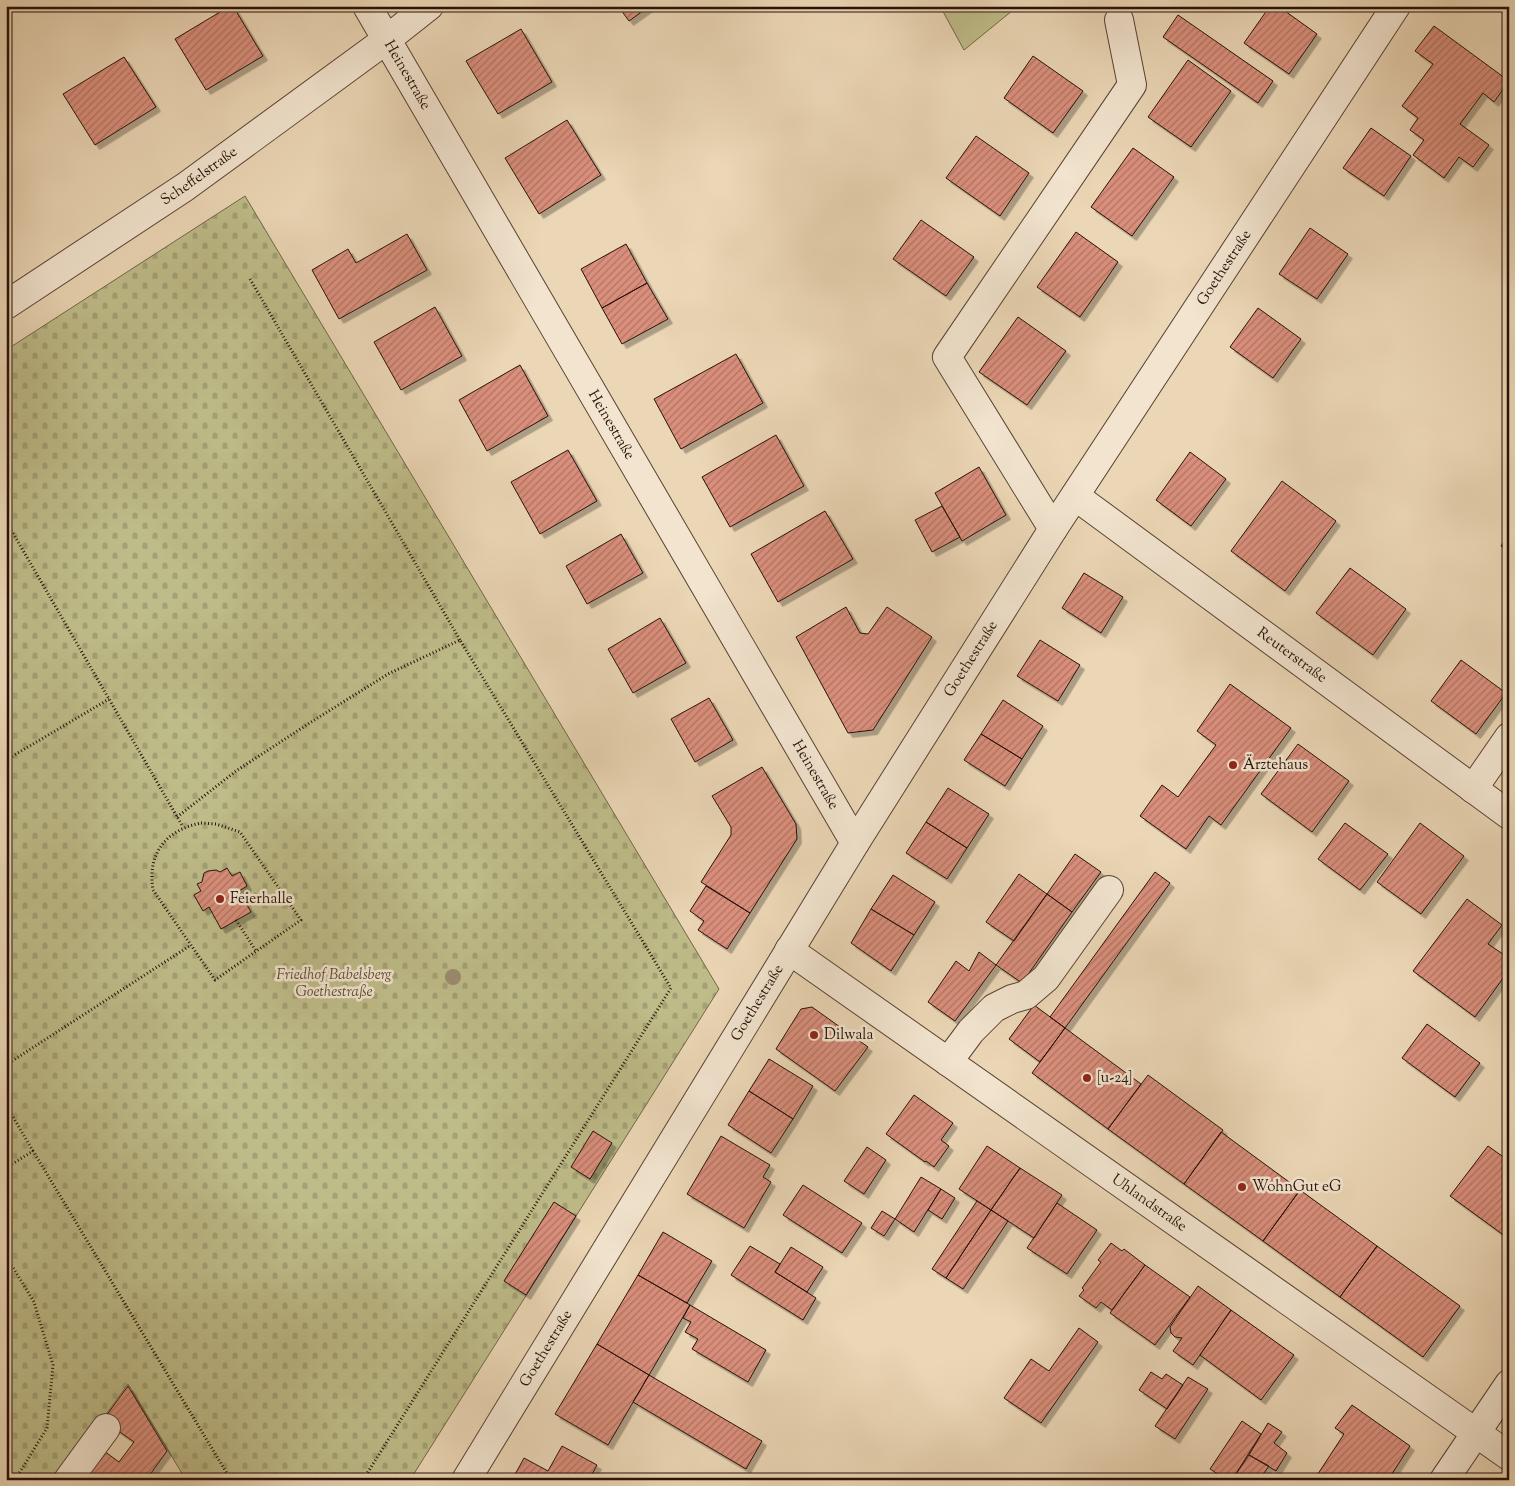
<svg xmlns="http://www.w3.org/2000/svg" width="1515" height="1486" font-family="'Sorts Mill Goudy',serif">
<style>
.green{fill:#bebc89;stroke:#726648}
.cemetery{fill:url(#cemetery-stones);stroke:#726648}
.building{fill:url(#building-hatch);stroke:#271108;filter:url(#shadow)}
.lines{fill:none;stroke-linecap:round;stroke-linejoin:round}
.minor-casing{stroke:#584233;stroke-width:30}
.path{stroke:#271108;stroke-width:3;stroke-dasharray:1 2.5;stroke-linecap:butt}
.minor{stroke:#f2e4cf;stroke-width:28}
.tree{fill:#9c8b6f}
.poi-dot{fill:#8f2418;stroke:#f2e4cf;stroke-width:2}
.labels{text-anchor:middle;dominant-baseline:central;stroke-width:5;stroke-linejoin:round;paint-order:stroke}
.street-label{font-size:15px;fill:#271108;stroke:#f2e4cf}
.poi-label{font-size:15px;fill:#271108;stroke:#f2e4cf;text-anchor:start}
.park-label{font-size:15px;font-style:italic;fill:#5c4d35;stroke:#f2e4cf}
</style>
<defs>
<pattern id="cemetery-stones" width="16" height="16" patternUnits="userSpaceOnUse" patternTransform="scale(1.25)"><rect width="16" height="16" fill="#bebc89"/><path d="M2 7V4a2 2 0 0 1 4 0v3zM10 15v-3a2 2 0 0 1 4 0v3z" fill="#a3a175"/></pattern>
<pattern id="building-hatch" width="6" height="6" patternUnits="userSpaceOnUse" patternTransform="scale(1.25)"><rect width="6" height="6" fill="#da8f7c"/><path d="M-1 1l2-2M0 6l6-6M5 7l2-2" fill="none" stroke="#b17364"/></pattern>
<filter id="shadow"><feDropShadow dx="4.5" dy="4.5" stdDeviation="0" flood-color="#0004"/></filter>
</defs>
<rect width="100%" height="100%" fill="#ebd6b5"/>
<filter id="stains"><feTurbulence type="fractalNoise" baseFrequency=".004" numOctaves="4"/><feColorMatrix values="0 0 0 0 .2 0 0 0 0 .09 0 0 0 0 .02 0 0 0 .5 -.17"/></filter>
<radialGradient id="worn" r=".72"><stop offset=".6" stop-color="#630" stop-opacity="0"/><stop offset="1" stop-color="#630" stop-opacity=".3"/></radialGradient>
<path class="green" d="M 940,6 L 1018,6 L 964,50 Z"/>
<path class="cemetery" d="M 245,196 L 719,989 L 410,1480 L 186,1480 L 128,1384 L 58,1480 L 6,1480 L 6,350 Z"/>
<path class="building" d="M 230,6 L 233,6 L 263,56 L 206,90 L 175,39 Z
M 618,6 L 650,6 L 629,21 Z
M 1270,6 L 1278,6 L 1317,34 L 1289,74 L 1244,43 Z
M 1494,6 L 1509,6 L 1509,10 L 1506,14 Z
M 1178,15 L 1273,81 L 1258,103 L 1163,37 Z
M 1434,26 L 1509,81 L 1494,102 L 1483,93 L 1460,124 L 1489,145 L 1473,167 L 1459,157 L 1444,178 L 1413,155 L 1424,140 L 1410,130 L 1418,118 L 1402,106 L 1433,64 L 1415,51 Z
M 521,29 L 552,82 L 498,114 L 466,61 Z
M 1033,56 L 1083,91 L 1053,133 L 1004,98 Z
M 124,57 L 156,107 L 95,145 L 63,94 Z
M 1188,60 L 1231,91 L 1191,147 L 1148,117 Z
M 567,120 L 601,175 L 539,214 L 505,158 Z
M 1371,128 L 1411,156 L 1384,196 L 1343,168 Z
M 976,136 L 1029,173 L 1000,216 L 946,178 Z
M 1133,148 L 1174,177 L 1132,236 L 1091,207 Z
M 921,220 L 974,257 L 946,296 L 893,259 Z
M 1310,228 L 1348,254 L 1317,299 L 1279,274 Z
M 1076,232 L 1118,262 L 1080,317 L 1037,287 Z
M 407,234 L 427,270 L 339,319 L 312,270 L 348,249 L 356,263 Z
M 626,244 L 647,283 L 602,308 L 581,269 Z
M 647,283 L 668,319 L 622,344 L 602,308 Z
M 435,307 L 462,356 L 401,390 L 374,342 Z
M 1258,308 L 1301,339 L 1273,378 L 1230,347 Z
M 1018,317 L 1066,351 L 1027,405 L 979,372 Z
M 736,354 L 763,403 L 681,449 L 654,399 Z
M 520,365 L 548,416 L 487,451 L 459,400 Z
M 776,435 L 804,486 L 730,527 L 702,477 Z
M 568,450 L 597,501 L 540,534 L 511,482 Z
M 1190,452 L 1226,479 L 1191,526 L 1156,500 Z
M 979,467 L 1006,515 L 962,541 L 935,493 Z
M 1282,481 L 1336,521 L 1285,591 L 1231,551 Z
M 942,506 L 960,537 L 932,552 L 915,520 Z
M 825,511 L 853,559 L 778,602 L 751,554 Z
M 621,534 L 643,573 L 587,604 L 566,566 Z
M 1509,535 L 1509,552 L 1501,546 Z
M 1350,568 L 1406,609 L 1373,655 L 1316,613 Z
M 1084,573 L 1123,597 L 1101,633 L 1062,608 Z
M 846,607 L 860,633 L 868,634 L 887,607 L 932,637 L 873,730 L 848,733 L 796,637 Z
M 660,618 L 686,663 L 633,693 L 608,649 Z
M 1040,640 L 1080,665 L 1058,701 L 1017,676 Z
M 1461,660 L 1506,693 L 1476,734 L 1431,701 Z
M 1230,684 L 1291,728 L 1221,825 L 1209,816 L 1186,849 L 1140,816 L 1162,785 L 1178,797 L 1216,745 L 1197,731 Z
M 709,698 L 733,740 L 695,762 L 671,719 Z
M 1003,700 L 1043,726 L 1022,759 L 981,734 Z
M 981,734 L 1022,759 L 1005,786 L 964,760 Z
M 1298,744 L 1349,781 L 1312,832 L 1261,794 Z
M 762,767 L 796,824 L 797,839 L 750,913 L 701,882 L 731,835 L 731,827 L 712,796 Z
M 948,788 L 989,814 L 967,848 L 926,822 Z
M 926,822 L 967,848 L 947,879 L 906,853 Z
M 1345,823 L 1388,854 L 1360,890 L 1318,859 Z
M 1420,823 L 1464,856 L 1421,914 L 1377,882 Z
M 1075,854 L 1101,872 L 1072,912 L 1047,894 Z
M 227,868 L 232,876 L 240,872 L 247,886 L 239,891 L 251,912 L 221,929 L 209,907 L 203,911 L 194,895 L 201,891 L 197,884 L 202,882 L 204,873 L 208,871 L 216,870 L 220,872 Z
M 1155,872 L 1170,883 L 1065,1028 L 1050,1017 Z
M 1019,874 L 1047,894 L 1014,941 L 986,922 Z
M 893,875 L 935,902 L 914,935 L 871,909 Z
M 706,886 L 750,913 L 727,949 L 698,930 L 704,921 L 690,911 Z
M 1047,894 L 1072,912 L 1022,983 L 996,965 Z
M 1467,899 L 1502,925 L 1488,944 L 1509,958 L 1509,970 L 1475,1017 L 1413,971 Z
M 871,909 L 914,935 L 891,971 L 851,943 Z
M 979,952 L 996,965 L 955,1021 L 928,1002 L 956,961 L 969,971 Z
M 1034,1005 L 1065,1028 L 1040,1062 L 1009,1039 Z
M 812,1007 L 868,1047 L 835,1091 L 776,1049 L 801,1009 Z
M 1427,1024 L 1480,1063 L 1455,1097 L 1402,1058 Z
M 1065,1028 L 1141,1084 L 1108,1129 L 1032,1073 Z
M 769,1059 L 813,1086 L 793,1119 L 749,1091 Z
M 1148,1075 L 1223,1130 L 1184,1184 L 1108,1129 Z
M 749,1091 L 793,1119 L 771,1153 L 728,1125 Z
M 914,1095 L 953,1123 L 941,1140 L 949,1146 L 934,1167 L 926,1161 L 925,1162 L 886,1134 Z
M 593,1131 L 612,1143 L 590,1179 L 571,1167 Z
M 1221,1132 L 1300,1190 L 1263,1241 L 1184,1184 Z
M 721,1136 L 770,1165 L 763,1177 L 771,1182 L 744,1228 L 687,1194 Z
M 987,1146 L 1020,1168 L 991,1210 L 959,1189 Z
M 1488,1146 L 1509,1161 L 1509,1239 L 1450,1196 Z
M 867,1147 L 886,1160 L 864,1194 L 844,1181 Z
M 1020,1168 L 1062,1195 L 1034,1238 L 991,1210 Z
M 921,1177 L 941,1189 L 914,1232 L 895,1219 Z
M 803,1185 L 862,1223 L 842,1253 L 783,1215 Z
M 941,1189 L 955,1198 L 942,1219 L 928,1210 Z
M 1300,1190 L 1377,1246 L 1340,1297 L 1263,1241 Z
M 977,1201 L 991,1210 L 946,1278 L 932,1269 Z
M 554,1202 L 576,1216 L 526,1295 L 504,1281 Z
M 1057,1203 L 1097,1230 L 1067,1274 L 1027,1248 Z
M 991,1210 L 1008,1221 L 963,1289 L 946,1278 Z
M 882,1211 L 895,1219 L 884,1236 L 871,1228 Z
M 663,1232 L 712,1261 L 687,1303 L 638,1275 Z
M 1111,1243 L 1122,1251 L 1124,1249 L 1145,1265 L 1112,1310 L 1101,1302 L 1096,1308 L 1079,1296 L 1084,1290 L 1082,1288 L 1101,1262 L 1098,1260 Z
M 750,1246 L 780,1264 L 775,1272 L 816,1298 L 803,1320 L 731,1275 Z
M 1377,1246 L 1460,1306 L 1423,1357 L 1340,1297 Z
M 791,1247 L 823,1267 L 807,1292 L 775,1272 Z
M 1145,1265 L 1190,1297 L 1155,1345 L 1110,1313 Z
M 638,1275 L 690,1305 L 649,1375 L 597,1344 Z
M 1198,1286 L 1231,1310 L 1193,1365 L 1173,1351 L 1182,1338 L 1175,1337 L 1171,1333 L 1170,1327 Z
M 690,1305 L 766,1350 L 748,1382 L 692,1349 L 698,1339 L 685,1332 L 691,1322 L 683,1318 Z
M 1231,1310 L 1294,1355 L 1261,1400 L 1200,1355 Z
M 1079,1328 L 1098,1342 L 1041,1423 L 1004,1398 L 1031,1359 L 1049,1371 Z
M 597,1344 L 649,1375 L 608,1445 L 555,1414 Z
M 1151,1372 L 1162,1379 L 1166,1374 L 1183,1385 L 1167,1409 L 1139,1390 Z
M 649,1375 L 762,1441 L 746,1469 L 633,1402 Z
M 1188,1377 L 1208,1389 L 1175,1439 L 1155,1426 Z
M 128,1386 L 167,1451 L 146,1480 L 80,1480 L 100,1448 L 119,1462 L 134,1442 L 103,1420 Z
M 1352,1405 L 1410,1446 L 1388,1480 L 1314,1480 L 1344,1434 L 1335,1428 Z
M 1242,1421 L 1261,1434 L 1232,1480 L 1227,1480 L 1210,1469 Z
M 1268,1423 L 1282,1432 L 1274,1443 L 1287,1453 L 1276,1471 L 1249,1455 Z
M 562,1446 L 597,1465 L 589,1480 L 512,1480 L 524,1458 L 548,1471 Z
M 1249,1455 L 1269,1466 L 1259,1480 L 1232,1480 Z"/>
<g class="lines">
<defs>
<g id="minor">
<path id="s1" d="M 367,6 L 855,843"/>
<path id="s2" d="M 6,305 L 185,187 L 386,40 L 429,6"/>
<path id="s3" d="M 1075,496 L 1509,815"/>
<path d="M 1053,529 L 947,357 L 1132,85 L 1119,20"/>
<path d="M 1473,789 L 1509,737"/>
<path id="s4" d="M 789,950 L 1509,1456"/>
<path d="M 948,1062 L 971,1031 L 994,1008 L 1012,999 L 1026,995 L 1046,978 L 1109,890"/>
<path d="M 68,1480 L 106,1428"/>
<path id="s5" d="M 466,1480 L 855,843 L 1053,529 L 1396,6"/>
<path d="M 1444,1480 L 1509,1384"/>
</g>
</defs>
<use href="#minor" class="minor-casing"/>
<path class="path" d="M 250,279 L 460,640
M 6,521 L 183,827
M 6,760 L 109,699
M 177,817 L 236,771 L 308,724 L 388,674 L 460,640 L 671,988 L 363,1480
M 201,823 L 216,824 L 240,832 L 301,920 L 215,980 L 153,890 C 147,853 166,830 201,823 Z
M 236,920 L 256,951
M 6,1065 L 191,945
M 6,1105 L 33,1151
M 6,1168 L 33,1151 L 231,1480
M 6,1256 L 34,1302 L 53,1365 L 47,1428 L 15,1480"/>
<use href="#minor" class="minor"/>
</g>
<circle class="tree" cx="453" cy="977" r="8"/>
<g class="poi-dot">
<circle cx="1233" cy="765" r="5"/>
<circle cx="220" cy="899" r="5"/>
<circle cx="814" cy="1035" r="5"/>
<circle cx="1087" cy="1078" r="5"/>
<circle cx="1242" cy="1187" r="5"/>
</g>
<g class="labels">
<g class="street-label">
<text stroke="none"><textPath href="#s1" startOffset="80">Heinestraße</textPath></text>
<text stroke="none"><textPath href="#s2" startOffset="232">Scheffelstraße</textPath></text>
<text stroke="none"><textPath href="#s5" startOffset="1430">Goethestraße</textPath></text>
<text stroke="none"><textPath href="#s1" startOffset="485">Heinestraße</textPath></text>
<text stroke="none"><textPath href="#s3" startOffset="269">Reuterstraße</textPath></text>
<text stroke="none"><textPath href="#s5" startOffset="964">Goethestraße</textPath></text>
<text stroke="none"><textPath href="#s1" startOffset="890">Heinestraße</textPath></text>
<text stroke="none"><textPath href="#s5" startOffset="559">Goethestraße</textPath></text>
<text stroke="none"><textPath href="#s4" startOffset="440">Uhlandstraße</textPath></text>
<text stroke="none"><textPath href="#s5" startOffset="154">Goethestraße</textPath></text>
</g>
<g class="poi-label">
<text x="1243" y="765">Ärztehaus</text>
<text x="230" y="899">Feierhalle</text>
<text x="824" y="1035">Dilwala</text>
<text x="1097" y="1078">[u-24]</text>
<text x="1252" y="1187">WohnGut eG</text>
</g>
<g class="park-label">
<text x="334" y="975">Friedhof Babelsberg<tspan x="334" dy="17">Goethestraße</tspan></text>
</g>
</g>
<rect width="1515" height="1486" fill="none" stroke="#ebd6b5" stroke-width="25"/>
<rect x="8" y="8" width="1500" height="1471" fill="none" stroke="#271108" stroke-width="2.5"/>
<rect x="12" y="12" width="1490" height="1461" fill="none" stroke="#271108"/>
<rect width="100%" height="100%" filter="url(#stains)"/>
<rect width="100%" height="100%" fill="url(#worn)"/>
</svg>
